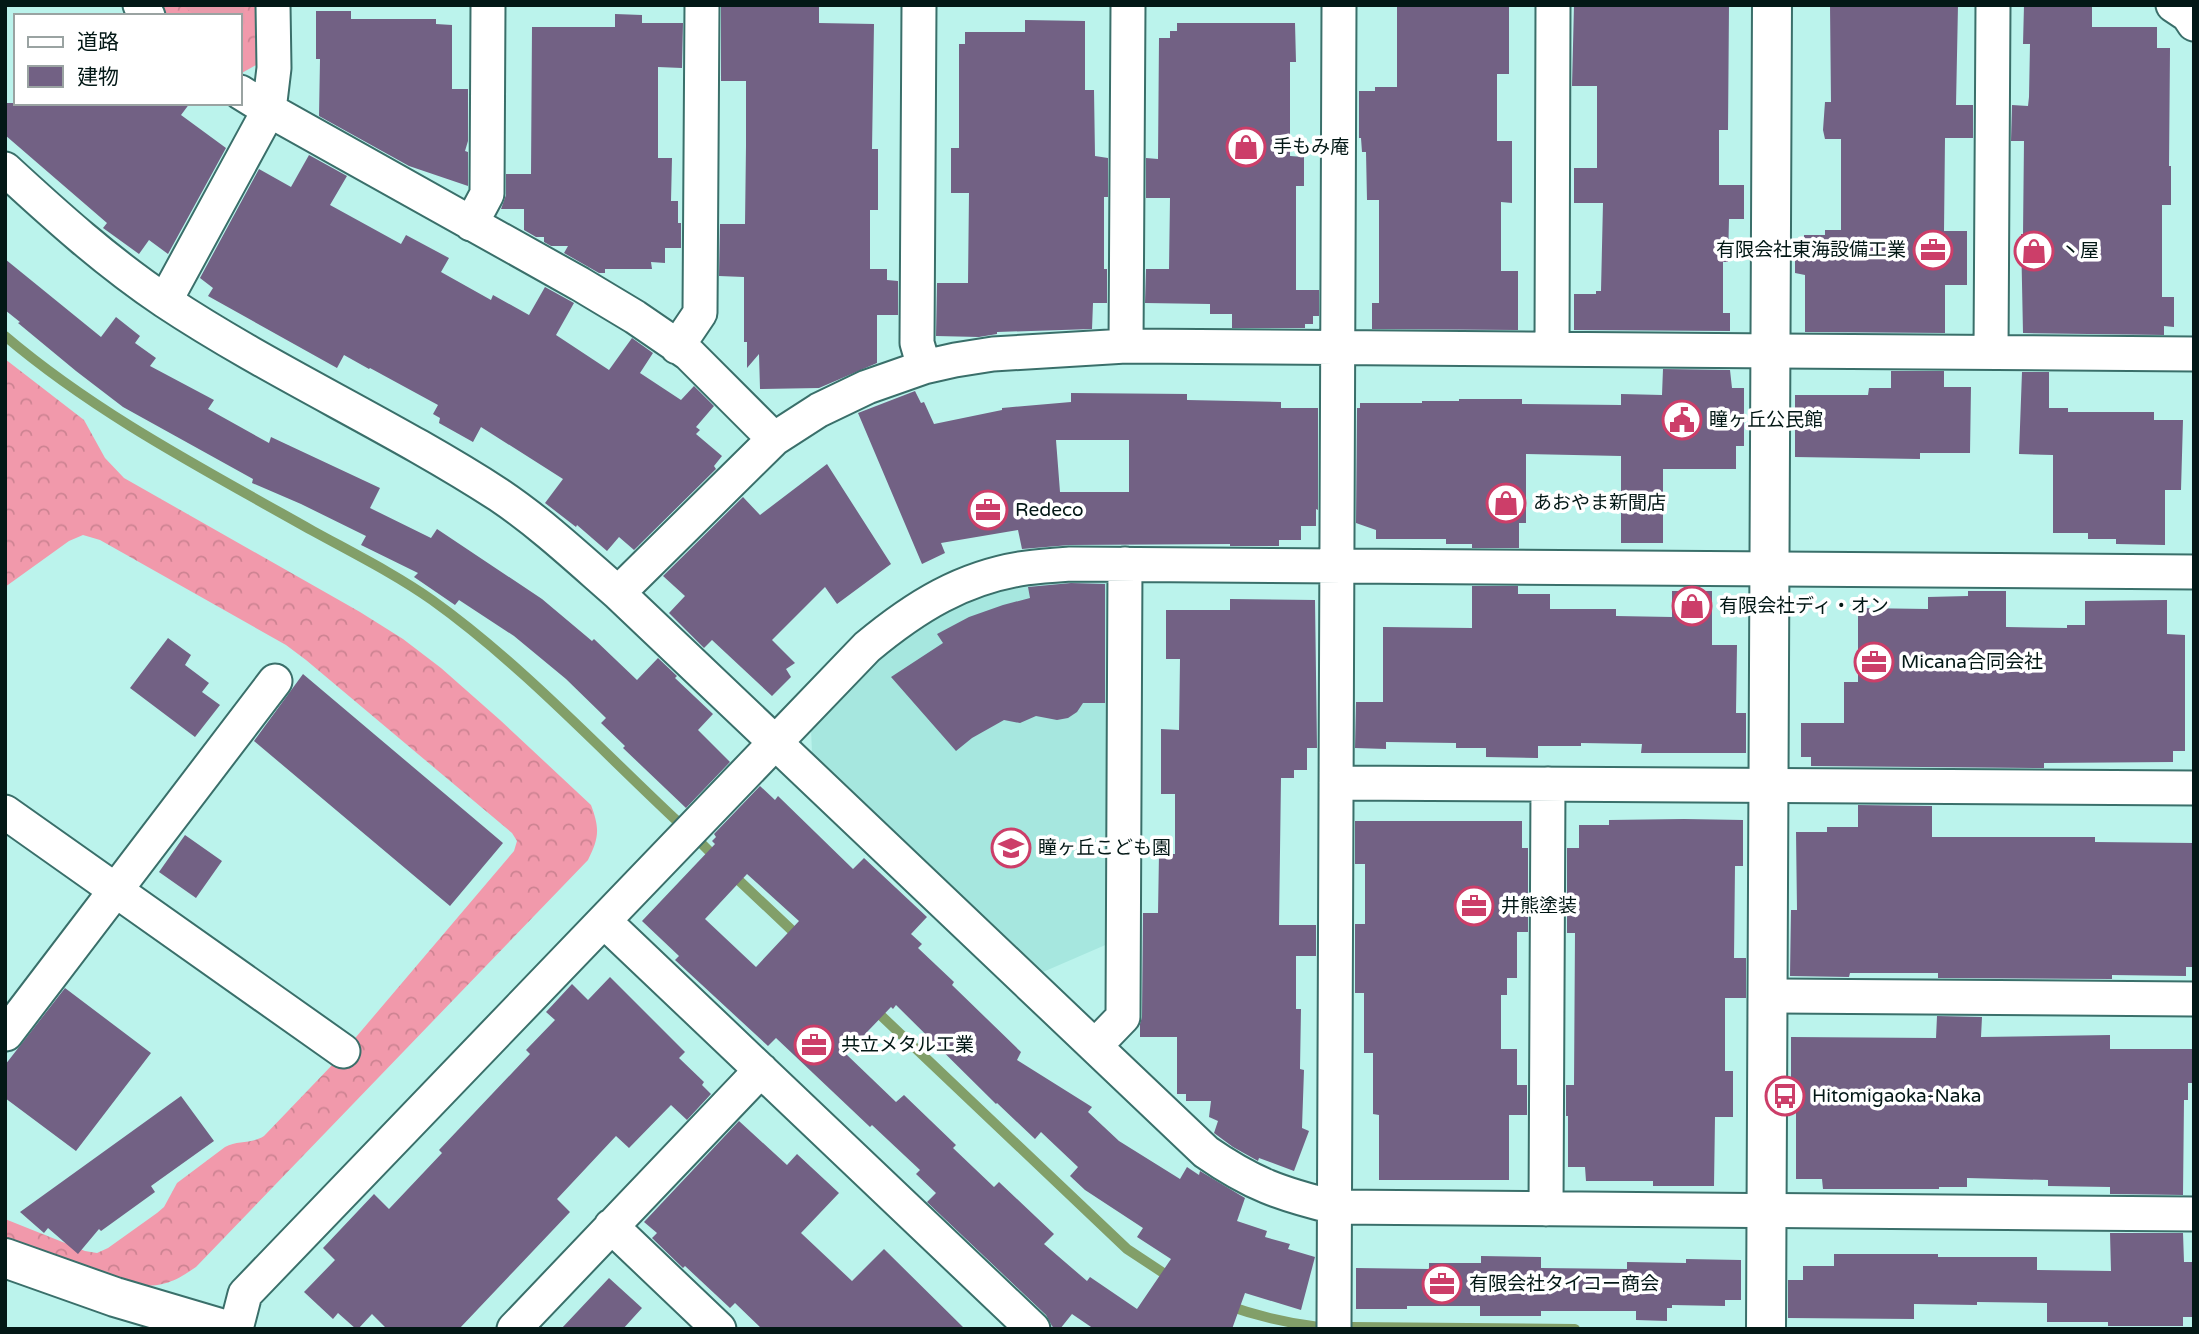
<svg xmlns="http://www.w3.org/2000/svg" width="2199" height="1334" font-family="'Varela Round','Noto Sans JP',sans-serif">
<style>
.built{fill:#a6e7df}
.green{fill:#e89aaa}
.forest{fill:url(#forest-crowns)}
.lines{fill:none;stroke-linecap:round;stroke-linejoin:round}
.stream{stroke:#829f69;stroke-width:10}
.building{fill:#726184;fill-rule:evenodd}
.street-casing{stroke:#3a6f6a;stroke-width:37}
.secondary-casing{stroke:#3a6f6a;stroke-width:42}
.street{stroke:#fff;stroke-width:33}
.secondary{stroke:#fff;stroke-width:38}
.labels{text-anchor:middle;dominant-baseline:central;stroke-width:7;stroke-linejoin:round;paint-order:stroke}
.poi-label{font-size:19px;fill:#031816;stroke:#fff;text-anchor:start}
</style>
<defs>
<pattern id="forest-crowns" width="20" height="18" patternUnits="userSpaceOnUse" patternTransform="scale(1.75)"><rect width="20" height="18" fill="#f199ab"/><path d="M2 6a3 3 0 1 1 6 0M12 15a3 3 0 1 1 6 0" fill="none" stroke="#cd8392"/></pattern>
</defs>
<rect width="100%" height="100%" fill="#bbf3ec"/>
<path class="built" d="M 1071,579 L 1102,579 L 1112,590 L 1110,943 L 1043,972 L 812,753 L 811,728 L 878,658 L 911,631 L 947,609 L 986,593 L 1028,583 Z"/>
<path class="green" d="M 159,5 L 258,5 L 240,74 L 240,16 L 168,16 Z"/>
<path class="forest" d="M 159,5 L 182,5 L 196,16 L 168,16 Z
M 244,5 L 258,5 L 258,64 L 240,74 L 240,30 L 245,23 Z
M 5,359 L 84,420 L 105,458 L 124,478 L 360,612 L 403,639 L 441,668 L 500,720 L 591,805 C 600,829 599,838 588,860 L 196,1267 C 176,1281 165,1286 141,1286 L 5,1239 L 5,1219 L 85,1251 L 97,1253 L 108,1248 L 157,1213 L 164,1207 L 177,1183 L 225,1147 C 238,1140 252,1144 264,1136 L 334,1063 L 514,851 L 517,841 L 512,833 L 306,660 L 286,645 L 100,540 L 83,535 L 69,541 L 5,587 Z"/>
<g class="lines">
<path class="stream" d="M 5,336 C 98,415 207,471 313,531 C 353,553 395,574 432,600 C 520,663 597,746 676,820
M 701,843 L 719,861
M 730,872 L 800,938
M 872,1007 L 1127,1249 L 1174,1280
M 1226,1305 C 1257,1316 1286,1323 1319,1327
M 1351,1327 L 1575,1329"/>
</g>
<path class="building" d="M 1397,5 L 1509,5 L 1509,74 L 1497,74 L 1497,141 L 1512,141 L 1512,203 L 1501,202 L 1501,271 L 1518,271 L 1518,330 L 1372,329 L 1372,303 L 1379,303 L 1379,200 L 1367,200 L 1366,152 L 1362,152 L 1361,138 L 1359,138 L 1359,91 L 1375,91 L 1375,87 L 1397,87 Z
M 1574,5 L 1729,5 L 1728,130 L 1719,130 L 1719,185 L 1744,185 L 1744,219 L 1729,219 L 1728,262 L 1723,262 L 1723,313 L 1730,313 L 1730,331 L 1574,330 L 1574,294 L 1596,294 L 1596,291 L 1601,291 L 1603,203 L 1574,203 L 1574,168 L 1597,168 L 1597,86 L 1572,86 Z
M 1830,5 L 1958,5 L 1956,105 L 1973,105 L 1973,138 L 1945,138 L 1944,231 L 1967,231 L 1967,285 L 1945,285 L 1945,333 L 1805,332 L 1805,275 L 1795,273 L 1795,245 L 1804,245 L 1804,235 L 1825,235 L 1825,230 L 1841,230 L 1841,139 L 1825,139 L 1823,130 L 1825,102 L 1831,102 Z
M 2024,5 L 2092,5 L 2092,27 L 2157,27 L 2157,48 L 2170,48 L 2169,166 L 2171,166 L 2171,205 L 2162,205 L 2162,297 L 2174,297 L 2174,327 L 2164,326 L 2164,335 L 2023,333 L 2021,234 L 2023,234 L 2024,141 L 2011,141 L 2012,105 L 2028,106 L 2029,97 L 2030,44 L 2023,44 Z
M 721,6 L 819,6 L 819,23 L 874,24 L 872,149 L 878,149 L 878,210 L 870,210 L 870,269 L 887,269 L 887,280 L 898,281 L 898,315 L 877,315 L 877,363 L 819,388 L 760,389 L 759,354 L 747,368 L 747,342 L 744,342 L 744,277 L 719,276 L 720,224 L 745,224 L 746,146 L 746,81 L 721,81 Z
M 316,11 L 351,11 L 351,19 L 436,19 L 436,24 L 452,25 L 452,89 L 468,89 L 468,141 L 465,151 L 468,152 L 468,186 L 409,166 L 319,116 L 320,59 L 316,59 Z
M 615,14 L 642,15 L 642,23 L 683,23 L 682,68 L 658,67 L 658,158 L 672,158 L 671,201 L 678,201 L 678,223 L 681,223 L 681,248 L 665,248 L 665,263 L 651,262 L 652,269 L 605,269 L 605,273 L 599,273 L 564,253 L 568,246 L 551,246 L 544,242 L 544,237 L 536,237 L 524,230 L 524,209 L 501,209 L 506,195 L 506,174 L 531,174 L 532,27 L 615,27 Z
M 1025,20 L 1085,21 L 1085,90 L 1094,90 L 1095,156 L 1108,158 L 1108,197 L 1104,197 L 1104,269 L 1107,269 L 1107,303 L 1093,303 L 1092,329 L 997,332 L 997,334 L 979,337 L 936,336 L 937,283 L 968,283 L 969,193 L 951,193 L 951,148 L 959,148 L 959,44 L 965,44 L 965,32 L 1025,32 Z
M 1177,23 L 1295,23 L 1296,62 L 1290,62 L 1290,156 L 1304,157 L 1304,186 L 1296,186 L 1296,290 L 1319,290 L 1319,316 L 1313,316 L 1313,324 L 1305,324 L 1305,328 L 1232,328 L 1232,314 L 1210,314 L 1210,304 L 1145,303 L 1146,269 L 1169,269 L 1170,198 L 1146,198 L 1146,158 L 1158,159 L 1159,38 L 1170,38 L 1170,31 L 1177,31 Z
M 5,103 L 190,103 L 181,115 L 226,148 L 168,254 L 149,240 L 139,254 L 103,228 L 107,223 L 5,135 Z
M 309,155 L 347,176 L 330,205 L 401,244 L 406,235 L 449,258 L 441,272 L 491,300 L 493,295 L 529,315 L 545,287 L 574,303 L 556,335 L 609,370 L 632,338 L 653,353 L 640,373 L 681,400 L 694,386 L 714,406 L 696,427 L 700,430 L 696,434 L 722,456 L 714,466 L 716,469 L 634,550 L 619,537 L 607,551 L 577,525 L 576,527 L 545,503 L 563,479 L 481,427 L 473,442 L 439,423 L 440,418 L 433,414 L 438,405 L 370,368 L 369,369 L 344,355 L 337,368 L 208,296 L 213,288 L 200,278 L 259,169 L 291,187 Z
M 5,259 L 101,337 L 116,317 L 140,336 L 135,343 L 156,358 L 150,366 L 214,400 L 208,409 L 269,443 L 271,437 L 380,488 L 370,508 L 431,538 L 437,529 L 542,599 L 592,641 L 594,639 L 637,680 L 658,658 L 677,676 L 675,678 L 713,714 L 698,730 L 730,762 L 686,808 L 623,748 L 625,746 L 601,723 L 606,718 L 566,679 L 514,636 L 459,600 L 455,605 L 414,577 L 418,573 L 361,545 L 366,536 L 301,504 L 252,483 L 253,479 L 123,407 L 76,371 L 18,323 L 20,322 L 5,310 Z
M 1663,369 L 1730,370 L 1732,388 L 1744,388 L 1744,446 L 1736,446 L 1736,469 L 1663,469 L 1663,543 L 1621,543 L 1621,456 L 1526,454 L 1526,523 L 1519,523 L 1519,548 L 1472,548 L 1472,544 L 1446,544 L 1446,539 L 1376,539 L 1376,530 L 1356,523 L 1357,408 L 1360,408 L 1360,403 L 1422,403 L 1422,401 L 1459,401 L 1459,399 L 1522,399 L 1522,404 L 1621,405 L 1621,394 L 1662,395 Z
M 1891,371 L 1944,371 L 1944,387 L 1971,387 L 1970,453 L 1920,453 L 1920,459 L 1795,457 L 1795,395 L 1868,395 L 1869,388 L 1891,388 Z
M 2022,372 L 2049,372 L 2049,408 L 2068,408 L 2068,412 L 2154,412 L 2154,420 L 2183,420 L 2181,490 L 2165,490 L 2165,545 L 2116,544 L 2116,539 L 2088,539 L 2088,533 L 2053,533 L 2053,455 L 2019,454 Z
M 915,391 L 921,403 L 924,402 L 934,424 L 1002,410 L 1002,408 L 1071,402 L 1071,393 L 1187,394 L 1187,400 L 1281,402 L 1281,408 L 1318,408 L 1318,510 L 1316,509 L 1316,526 L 1301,526 L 1301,540 L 1279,540 L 1279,546 L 1230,546 L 1230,544 L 1070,545 L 1022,549 L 1018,530 L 941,543 L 945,553 L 922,564 L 858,413 ZM 1056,440 L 1129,440 L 1129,492 L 1060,492 Z
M 827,464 L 891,564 L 837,604 L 825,587 L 772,640 L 795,663 L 786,669 L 791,677 L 772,696 L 712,640 L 704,648 L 669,613 L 685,596 L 663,576 L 743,497 L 760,515 Z
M 1071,583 L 1105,584 L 1105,703 L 1083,703 L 1077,712 L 1068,718 L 1057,720 L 1036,716 L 1020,723 L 1004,720 L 972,738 L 956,751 L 891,677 L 943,643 L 937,634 L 969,617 L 1003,605 L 1030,598 L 1028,587 Z
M 1472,586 L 1518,586 L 1518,594 L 1550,594 L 1550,609 L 1616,609 L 1616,616 L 1672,617 L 1672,591 L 1712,591 L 1712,645 L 1737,645 L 1736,713 L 1746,713 L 1746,753 L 1641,753 L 1642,744 L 1581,743 L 1581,746 L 1538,746 L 1538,758 L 1486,757 L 1486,748 L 1456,748 L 1456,743 L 1386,742 L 1386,749 L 1355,748 L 1356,702 L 1383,702 L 1383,627 L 1472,628 Z
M 1968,591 L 2006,591 L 2006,627 L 2067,628 L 2067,625 L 2085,625 L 2085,601 L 2167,600 L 2167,634 L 2185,635 L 2185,751 L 2173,751 L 2173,762 L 2044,763 L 2044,768 L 1811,766 L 1811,757 L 1801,757 L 1801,723 L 1844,723 L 1844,682 L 1858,682 L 1858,608 L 1928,609 L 1928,597 L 1968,596 Z
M 1230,599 L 1315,600 L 1317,748 L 1307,748 L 1307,770 L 1294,770 L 1294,778 L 1281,778 L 1279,925 L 1316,925 L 1316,956 L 1296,956 L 1296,1009 L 1301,1009 L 1300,1069 L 1304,1070 L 1302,1128 L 1309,1131 L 1294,1171 L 1259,1158 L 1258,1161 L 1233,1147 L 1214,1133 L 1218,1121 L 1209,1117 L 1211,1101 L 1186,1101 L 1186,1094 L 1177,1094 L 1177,1037 L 1140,1037 L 1140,1024 L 1142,1017 L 1143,913 L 1158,913 L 1159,854 L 1175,854 L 1175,794 L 1161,794 L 1161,729 L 1179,730 L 1180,659 L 1166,659 L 1166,610 L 1230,610 Z
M 168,638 L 191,655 L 185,665 L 209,683 L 202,692 L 220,705 L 195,737 L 130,688 Z
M 303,674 L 503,843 L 450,906 L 254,741 Z
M 760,786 L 775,800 L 778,796 L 853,869 L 864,858 L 927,917 L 911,934 L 922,944 L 918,948 L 954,982 L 952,985 L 1021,1052 L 1017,1060 L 1092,1107 L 1088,1112 L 1119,1141 L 1180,1179 L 1187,1167 L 1199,1175 L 1200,1171 L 1245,1198 L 1237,1221 L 1267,1231 L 1265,1237 L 1290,1244 L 1288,1249 L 1315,1257 L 1301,1310 L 1245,1293 L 1232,1329 L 1094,1329 L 1072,1314 L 1060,1329 L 1055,1329 L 1052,1326 L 1046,1315 L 927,1202 L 936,1193 L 916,1174 L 920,1170 L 872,1125 L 870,1127 L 776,1038 L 768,1046 L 675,960 L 679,956 L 642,921 L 715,844 L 712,841 L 716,837 L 714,834 ZM 747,874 L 799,921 L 756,967 L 705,919 ZM 896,1005 L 996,1104 L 997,1103 L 1035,1139 L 1041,1132 L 1078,1167 L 1070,1176 L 1085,1190 L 1143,1228 L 1137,1237 L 1171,1259 L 1137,1309 L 1090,1277 L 1087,1281 L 1044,1244 L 1054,1234 L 999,1182 L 994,1187 L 953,1148 L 956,1145 L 904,1095 L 896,1102 L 846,1054 L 891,1007 L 893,1009 Z
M 1858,805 L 1932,806 L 1932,837 L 2095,837 L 2095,842 L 2194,843 L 2194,967 L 2186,967 L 2186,976 L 2112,975 L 2112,979 L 1938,978 L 1938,973 L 1850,973 L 1849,977 L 1790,976 L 1791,910 L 1797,910 L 1796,832 L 1827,832 L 1827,827 L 1858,827 Z
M 1684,819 L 1743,820 L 1743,866 L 1735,866 L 1734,958 L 1746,958 L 1746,998 L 1725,998 L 1725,1071 L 1733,1071 L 1733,1117 L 1715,1117 L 1714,1186 L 1653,1186 L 1653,1181 L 1586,1181 L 1585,1167 L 1568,1167 L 1568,1116 L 1566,1116 L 1566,1085 L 1574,1085 L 1575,933 L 1567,933 L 1567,848 L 1579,848 L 1579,825 L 1609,825 L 1609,820 Z
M 1355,821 L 1522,821 L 1522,848 L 1528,848 L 1528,932 L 1517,932 L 1517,978 L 1507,978 L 1507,995 L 1501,995 L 1501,1049 L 1517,1049 L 1517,1085 L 1527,1085 L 1527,1115 L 1509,1115 L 1509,1180 L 1379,1180 L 1379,1115 L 1373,1114 L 1373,1053 L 1364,1053 L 1364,993 L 1355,993 L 1355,924 L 1365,924 L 1365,864 L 1355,864 Z
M 185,835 L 222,861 L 196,898 L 159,872 Z
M 610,977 L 685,1052 L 679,1058 L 704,1082 L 702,1085 L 711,1094 L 687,1120 L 671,1105 L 629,1148 L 616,1136 L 557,1199 L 570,1212 L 459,1329 L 387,1329 L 372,1314 L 358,1329 L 356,1329 L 338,1313 L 333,1319 L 304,1292 L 335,1260 L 323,1248 L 374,1194 L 389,1209 L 442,1153 L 439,1150 L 530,1054 L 526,1050 L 555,1020 L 546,1012 L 572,984 L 588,1000 Z
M 65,988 L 151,1053 L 76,1151 L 5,1098 L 5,1065 Z
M 1937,1016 L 1982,1017 L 1981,1037 L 2110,1035 L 2110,1049 L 2194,1049 L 2194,1083 L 2188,1083 L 2188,1100 L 2184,1100 L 2183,1195 L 2110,1194 L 2110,1187 L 2048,1186 L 2048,1180 L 1967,1178 L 1967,1187 L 1939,1187 L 1939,1189 L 1823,1189 L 1822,1179 L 1796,1179 L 1796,1099 L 1791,1099 L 1791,1037 L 1936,1038 Z
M 181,1096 L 214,1141 L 151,1186 L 155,1192 L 101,1231 L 99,1229 L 78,1254 L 48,1228 L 44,1233 L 20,1212 Z
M 739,1121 L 787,1165 L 797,1154 L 839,1193 L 801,1233 L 852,1281 L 884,1249 L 965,1329 L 762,1329 L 735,1303 L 730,1308 L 685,1266 L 683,1268 L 652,1238 L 657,1233 L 644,1222 Z
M 2110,1233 L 2183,1233 L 2184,1262 L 2194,1262 L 2194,1317 L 2183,1317 L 2183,1326 L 2108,1326 L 2108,1322 L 2047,1322 L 2047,1303 L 1977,1302 L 1977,1305 L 1914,1304 L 1914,1319 L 1788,1318 L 1788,1280 L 1803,1280 L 1803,1266 L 1834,1266 L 1834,1254 L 1938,1254 L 1938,1257 L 2037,1257 L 2037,1270 L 2111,1271 Z
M 1481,1256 L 1541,1257 L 1541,1268 L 1627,1269 L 1627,1262 L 1686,1263 L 1686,1259 L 1741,1260 L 1741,1300 L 1725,1300 L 1725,1306 L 1672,1305 L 1672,1308 L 1667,1308 L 1667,1321 L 1636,1320 L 1636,1311 L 1541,1311 L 1541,1316 L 1480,1316 L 1480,1306 L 1407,1306 L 1407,1309 L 1356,1309 L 1356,1268 L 1429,1269 L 1429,1263 L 1481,1263 Z
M 609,1278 L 642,1308 L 623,1329 L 561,1329 Z"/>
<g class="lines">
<defs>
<path id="street" d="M 140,5 L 148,16
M 919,5 L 917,343 L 924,367
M 2173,5 L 2188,15 L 2194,24
M 240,92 L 269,110 L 580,284 L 635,317 L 689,354 L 774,439
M 5,169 C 56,216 107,262 165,301 C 272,372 391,425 499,495 C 542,524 579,559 618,593 L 1206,1152 C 1252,1184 1281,1194 1334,1207 L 2194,1214
M 471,224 L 487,194 L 488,5
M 165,301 L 269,110 L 274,68 L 273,5
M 1126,346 L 1128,5
M 677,347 L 700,313 L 702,5
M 1552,349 L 1553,5
M 1991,352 L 1993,5
M 618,593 L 774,439 L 819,410 L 867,387 L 924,367 L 955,360 L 993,354 L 1126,346 L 2194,354
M 1336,783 L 2194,788
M 5,812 L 343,1051
M 604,921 L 1033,1329
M 1768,996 L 2194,999
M 6,1034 L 275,681
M 1095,1046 L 1123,1017 L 1125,564
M 1546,1209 L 1548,784
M 611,1226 L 719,1329
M 236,1329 L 245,1294 L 867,647 C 915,607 963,577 1026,568 C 1041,566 1056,565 1070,564 L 2194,572
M 514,1329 L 761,1070
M 1334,1329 L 1339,5"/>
<path id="secondary" d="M 5,1258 L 115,1297 L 223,1329
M 1766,1329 L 1772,5"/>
</defs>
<use href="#street" class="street-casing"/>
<use href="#secondary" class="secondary-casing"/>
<use href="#street" class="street"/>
<use href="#secondary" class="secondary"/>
</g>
<defs>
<symbol id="shop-ring" viewBox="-11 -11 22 22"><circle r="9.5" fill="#fff" stroke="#cc3e69" stroke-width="1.5"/><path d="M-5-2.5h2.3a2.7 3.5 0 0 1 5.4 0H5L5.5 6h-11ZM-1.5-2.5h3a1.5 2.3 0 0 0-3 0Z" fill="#cc3e69"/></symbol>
<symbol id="office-ring" viewBox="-11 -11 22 22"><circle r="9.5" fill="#fff" stroke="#cc3e69" stroke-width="1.5"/><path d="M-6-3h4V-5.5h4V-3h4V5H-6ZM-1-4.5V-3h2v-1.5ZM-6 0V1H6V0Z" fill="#cc3e69"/></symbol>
<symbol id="civic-ring" viewBox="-11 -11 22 22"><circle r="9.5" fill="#fff" stroke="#cc3e69" stroke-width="1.5"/><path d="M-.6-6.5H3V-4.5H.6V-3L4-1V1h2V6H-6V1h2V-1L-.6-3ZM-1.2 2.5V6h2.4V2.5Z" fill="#cc3e69"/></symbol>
<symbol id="school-ring" viewBox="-11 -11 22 22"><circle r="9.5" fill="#fff" stroke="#cc3e69" stroke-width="1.5"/><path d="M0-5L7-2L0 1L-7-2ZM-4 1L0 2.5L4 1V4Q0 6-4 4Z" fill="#cc3e69"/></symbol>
<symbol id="bus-ring" viewBox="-11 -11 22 22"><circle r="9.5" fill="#fff" stroke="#cc3e69" stroke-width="1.5"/><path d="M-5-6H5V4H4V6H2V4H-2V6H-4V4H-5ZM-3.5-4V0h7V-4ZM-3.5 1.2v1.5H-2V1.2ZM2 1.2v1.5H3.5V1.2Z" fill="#cc3e69"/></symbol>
</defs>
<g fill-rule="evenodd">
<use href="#shop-ring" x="1224" y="125" width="44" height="44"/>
<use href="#office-ring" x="1911" y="228" width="44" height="44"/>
<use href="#shop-ring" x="2012" y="229" width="44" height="44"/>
<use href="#civic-ring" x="1660" y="398" width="44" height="44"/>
<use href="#shop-ring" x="1484" y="481" width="44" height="44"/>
<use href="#office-ring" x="966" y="488" width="44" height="44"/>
<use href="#shop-ring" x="1670" y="584" width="44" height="44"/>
<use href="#office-ring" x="1852" y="640" width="44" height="44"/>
<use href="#school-ring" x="989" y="826" width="44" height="44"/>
<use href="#office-ring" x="1452" y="884" width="44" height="44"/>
<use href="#office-ring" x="792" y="1023" width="44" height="44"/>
<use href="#bus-ring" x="1763" y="1074" width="44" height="44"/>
<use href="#office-ring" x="1420" y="1262" width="44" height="44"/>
</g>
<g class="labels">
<g class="poi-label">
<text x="1273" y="147">手もみ庵</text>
<text x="1906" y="250" text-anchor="end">有限会社東海設備工業</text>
<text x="2061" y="251">丶屋</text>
<text x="1709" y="420">瞳ヶ丘公民館</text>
<text x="1533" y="503">あおやま新聞店</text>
<text x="1015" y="510">Redeco</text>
<text x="1719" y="606">有限会社ディ・オン</text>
<text x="1901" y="662">Micana合同会社</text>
<text x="1038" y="848">瞳ヶ丘こども園</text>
<text x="1501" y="906">井熊塗装</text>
<text x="841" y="1045">共立メタル工業</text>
<text x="1812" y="1096">Hitomigaoka-Naka</text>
<text x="1469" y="1284">有限会社タイコー商会</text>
</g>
</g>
<rect width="2199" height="1334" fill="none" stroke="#031816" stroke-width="14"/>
<rect x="14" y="14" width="228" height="91" fill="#ffffff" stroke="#9aa3a2" stroke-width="2"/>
<rect x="28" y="37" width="35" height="10" fill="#ffffff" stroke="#9aa3a2" stroke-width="2"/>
<text x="77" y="49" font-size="21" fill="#031816">道路</text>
<rect x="28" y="66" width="35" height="21" fill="#726184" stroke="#9aa3a2" stroke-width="2"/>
<text x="77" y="84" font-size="21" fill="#031816">建物</text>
</svg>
